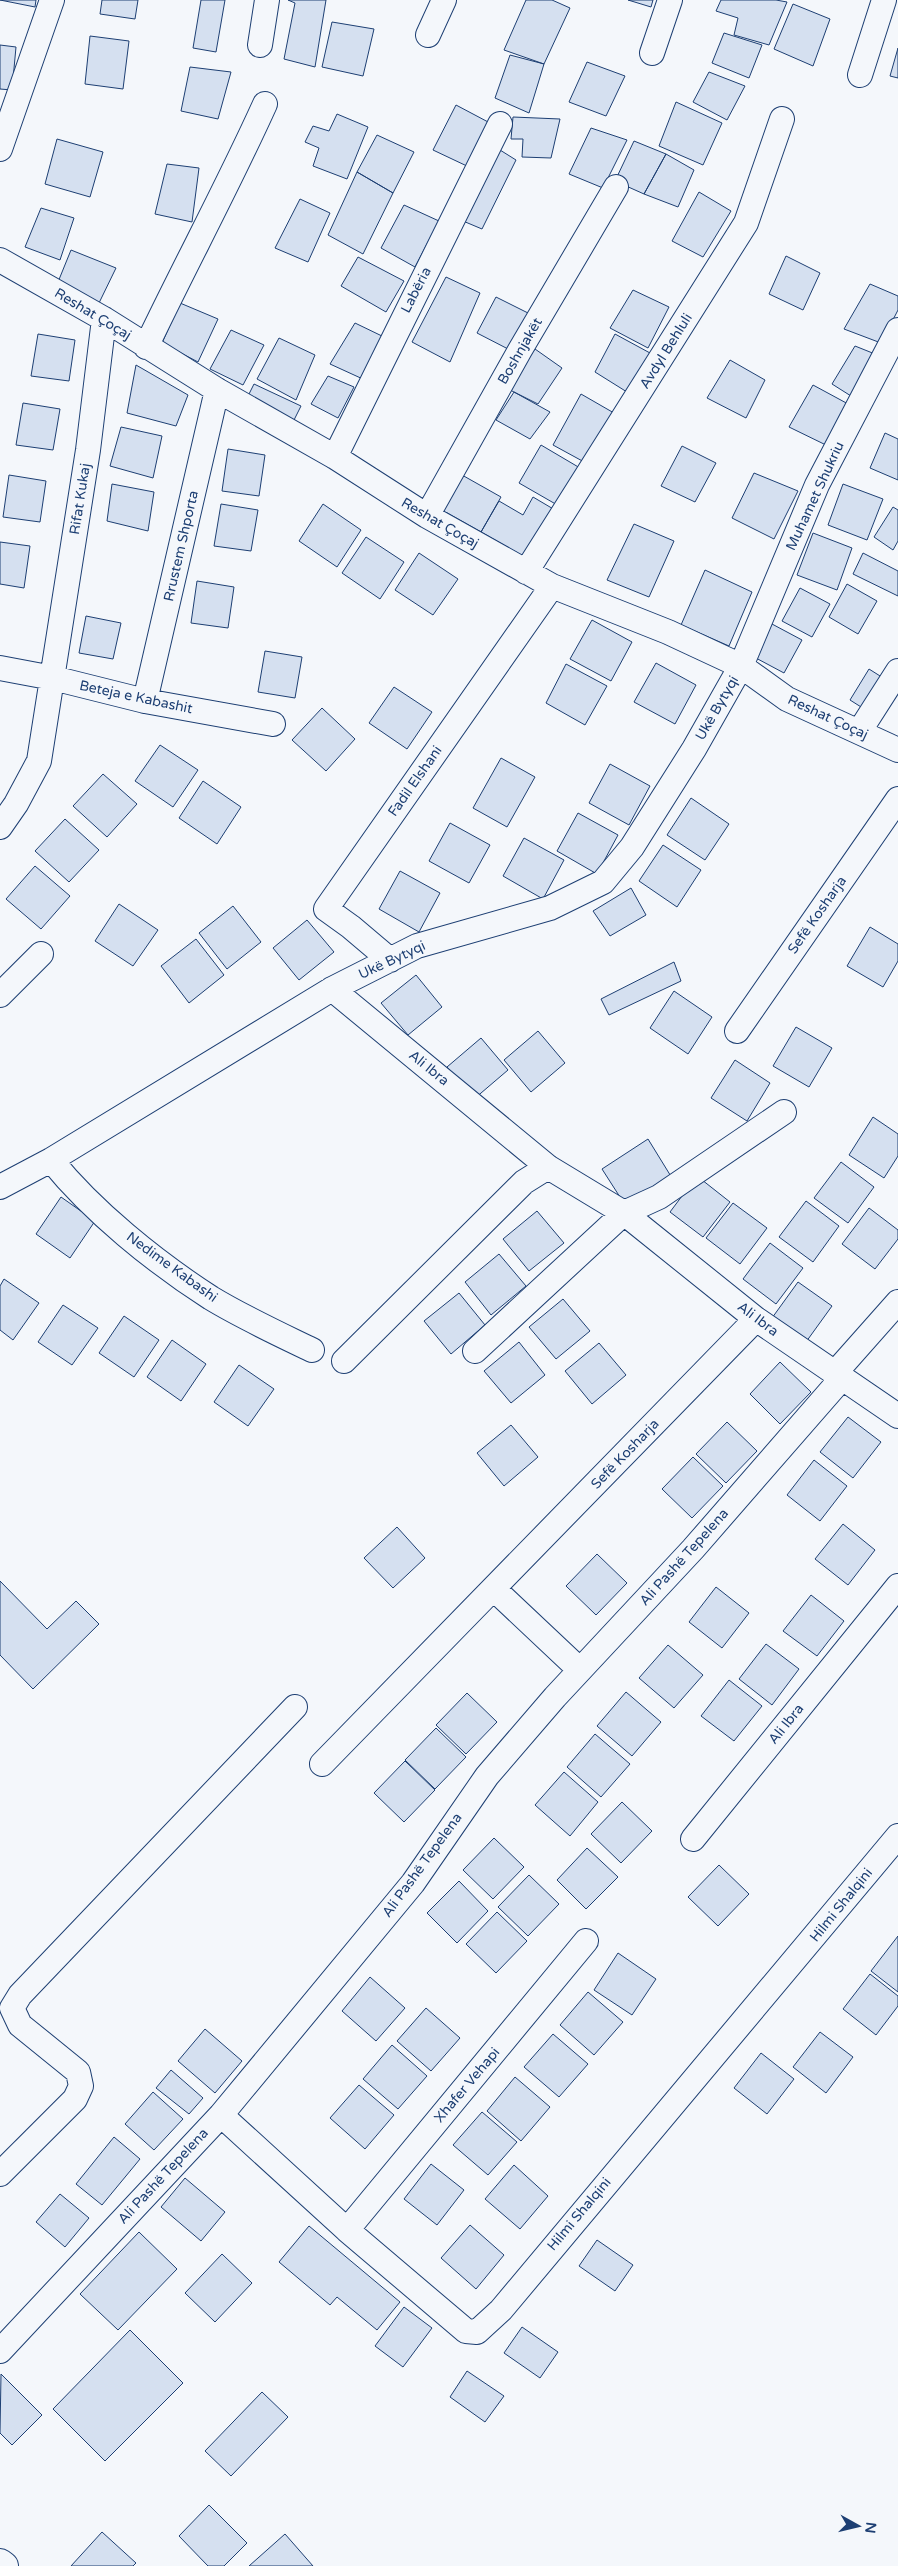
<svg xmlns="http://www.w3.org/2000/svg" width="898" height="2566" font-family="'Varela Round',sans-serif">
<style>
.building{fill:#d5e0f0;stroke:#1d3f73}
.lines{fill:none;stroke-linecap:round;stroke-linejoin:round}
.minor-casing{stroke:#1d3f73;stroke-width:26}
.primary-casing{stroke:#1d3f73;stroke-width:30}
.minor{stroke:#f4f7fb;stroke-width:24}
.primary{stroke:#f4f7fb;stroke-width:28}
.labels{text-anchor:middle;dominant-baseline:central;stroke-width:4;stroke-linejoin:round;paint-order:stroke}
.street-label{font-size:14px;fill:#1d3f73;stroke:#f4f7fb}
</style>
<rect width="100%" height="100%" fill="#f4f7fb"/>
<path class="building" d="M 0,0 L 36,0 L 35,7 Z
M 102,0 L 138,0 L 135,19 L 100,14 Z
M 201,0 L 225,0 L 216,52 L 193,48 Z
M 288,0 L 326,0 L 315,67 L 284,59 L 295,3 Z
M 526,0 L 552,0 L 570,8 L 544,64 L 504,50 Z
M 628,0 L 653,0 L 651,7 Z
M 721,0 L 776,0 L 787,2 L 769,45 L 734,35 L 738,18 L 716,11 Z
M 793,4 L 830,19 L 813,66 L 774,49 Z
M 332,22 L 374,29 L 363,76 L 322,67 Z
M 724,33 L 762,45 L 749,78 L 712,63 Z
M 90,36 L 129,41 L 123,89 L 85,84 Z
M 0,45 L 16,47 L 12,90 L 0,89 Z
M 898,48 L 898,78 L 890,76 Z
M 510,55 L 544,64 L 529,113 L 495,98 Z
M 587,62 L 625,76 L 606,116 L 569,102 Z
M 190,67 L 231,72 L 218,119 L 181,111 Z
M 709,72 L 745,86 L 727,120 L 693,102 Z
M 676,102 L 722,123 L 703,165 L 659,146 Z
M 456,105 L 490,123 L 469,167 L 433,150 Z
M 337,114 L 368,127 L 347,179 L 313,166 L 319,148 L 305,142 L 313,126 L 329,131 Z
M 513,117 L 560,119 L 551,158 L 522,157 L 523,139 L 511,139 Z
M 591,128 L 627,140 L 603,188 L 569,174 Z
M 377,135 L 414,152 L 393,193 L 357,172 Z
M 57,139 L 103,152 L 90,197 L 45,184 Z
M 634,141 L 666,154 L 644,194 L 615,181 Z
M 500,150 L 516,160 L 482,229 L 463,221 Z
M 666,154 L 694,170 L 678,207 L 644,194 Z
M 167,164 L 199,168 L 192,222 L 155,214 Z
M 357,172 L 393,193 L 363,254 L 328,235 Z
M 699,192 L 731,211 L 703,257 L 672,241 Z
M 300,199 L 330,213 L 308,262 L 275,248 Z
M 404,205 L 439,221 L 415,267 L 381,248 Z
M 41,208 L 74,218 L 60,260 L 25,247 Z
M 71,250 L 116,268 L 99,303 L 58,282 Z
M 786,256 L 820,273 L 803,310 L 769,294 Z
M 358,257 L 404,281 L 386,312 L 341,286 Z
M 446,277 L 480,293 L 450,362 L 412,342 Z
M 870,284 L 898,296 L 898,310 L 881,343 L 844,329 Z
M 633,290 L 669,307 L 648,348 L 610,328 Z
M 496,297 L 528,313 L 510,350 L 477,333 Z
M 180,303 L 218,319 L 198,362 L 162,343 Z
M 355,323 L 384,337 L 365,380 L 330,364 Z
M 231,330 L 264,345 L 243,385 L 210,369 Z
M 38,334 L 75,340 L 69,381 L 31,376 Z
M 615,334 L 650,353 L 627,392 L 595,372 Z
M 279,338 L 315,355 L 296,400 L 257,379 Z
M 855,346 L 875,354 L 851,396 L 832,384 Z
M 535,349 L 562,368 L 538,404 L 506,388 Z
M 730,360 L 765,380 L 746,418 L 707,398 Z
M 136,365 L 188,395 L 176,426 L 127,413 Z
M 328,376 L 354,387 L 338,418 L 311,404 Z
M 254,384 L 301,406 L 293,422 L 247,398 Z
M 813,385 L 850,405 L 828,446 L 789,427 Z
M 514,392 L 550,412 L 530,439 L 496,420 Z
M 581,394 L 614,413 L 586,463 L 553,445 Z
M 23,403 L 60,409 L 53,450 L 16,445 Z
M 121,427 L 162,436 L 153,478 L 110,466 Z
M 885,433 L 898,439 L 898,480 L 870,468 Z
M 541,445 L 580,468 L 559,506 L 519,483 Z
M 682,446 L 716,463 L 695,502 L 661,486 Z
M 228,449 L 265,455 L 259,496 L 222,491 Z
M 754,473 L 798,491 L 774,539 L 732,518 Z
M 9,475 L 46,481 L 40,522 L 3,517 Z
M 462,475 L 501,497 L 481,532 L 442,510 Z
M 112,484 L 154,492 L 148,531 L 107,521 Z
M 843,484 L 883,499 L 867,540 L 828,525 Z
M 533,497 L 555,510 L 528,559 L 481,532 L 499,501 L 523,515 Z
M 221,504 L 258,510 L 251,551 L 214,546 Z
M 323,504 L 361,530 L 337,567 L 299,541 Z
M 893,507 L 898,510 L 898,541 L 893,550 L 874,537 Z
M 634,524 L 674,541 L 649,597 L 607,580 Z
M 813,533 L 852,548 L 837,590 L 797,575 Z
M 366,537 L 404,562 L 380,599 L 342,573 Z
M 0,542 L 30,546 L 24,588 L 0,584 Z
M 419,553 L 458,579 L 433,615 L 395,590 Z
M 863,553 L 898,571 L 898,596 L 853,574 Z
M 705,570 L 752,592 L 729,646 L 681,625 Z
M 197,581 L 234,587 L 228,628 L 191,623 Z
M 847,584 L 877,601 L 858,634 L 829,617 Z
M 800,588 L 830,604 L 812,637 L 782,621 Z
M 86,616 L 121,623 L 113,659 L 79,653 Z
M 592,620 L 632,642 L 611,681 L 570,659 Z
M 772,624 L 802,640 L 784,673 L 754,657 Z
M 265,651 L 302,657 L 295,698 L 258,692 Z
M 656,663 L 696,685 L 675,724 L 634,702 Z
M 566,664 L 607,686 L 585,725 L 546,703 Z
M 869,669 L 888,681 L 869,712 L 850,700 Z
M 394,687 L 432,712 L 407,749 L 369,723 Z
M 322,708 L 355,739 L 326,771 L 292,740 Z
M 160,745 L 198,770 L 173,807 L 135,781 Z
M 501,758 L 535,777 L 507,827 L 473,808 Z
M 610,764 L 650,786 L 629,825 L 589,803 Z
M 103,774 L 137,804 L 107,837 L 73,806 Z
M 203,781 L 241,807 L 217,844 L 179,818 Z
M 691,798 L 729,824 L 705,860 L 667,835 Z
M 578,813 L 618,835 L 597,874 L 557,851 Z
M 65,819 L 99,850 L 69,882 L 35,851 Z
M 450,823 L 490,845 L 469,883 L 429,861 Z
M 524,838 L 564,860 L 543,899 L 503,876 Z
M 663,845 L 701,870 L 677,907 L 639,881 Z
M 35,866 L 70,896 L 41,929 L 6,899 Z
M 400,871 L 440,893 L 419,932 L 379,909 Z
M 631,888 L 646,915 L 610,936 L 593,911 Z
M 119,904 L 158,930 L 133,966 L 95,941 Z
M 233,906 L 261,942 L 227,969 L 199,933 Z
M 307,920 L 334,952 L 299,980 L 273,948 Z
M 870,927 L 898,944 L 898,961 L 883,987 L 847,966 Z
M 196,939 L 224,975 L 189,1003 L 161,966 Z
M 674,962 L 681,981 L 609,1015 L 601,999 Z
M 416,975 L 442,1007 L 408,1035 L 381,1003 Z
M 674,991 L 712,1017 L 688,1054 L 650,1028 Z
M 796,1027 L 832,1048 L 809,1087 L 773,1066 Z
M 538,1031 L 565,1063 L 531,1092 L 504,1060 Z
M 481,1038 L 508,1070 L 474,1099 L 447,1067 Z
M 735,1060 L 770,1083 L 747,1121 L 711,1098 Z
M 873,1117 L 898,1134 L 898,1156 L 884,1178 L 849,1155 Z
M 648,1139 L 672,1178 L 627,1208 L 602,1169 Z
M 841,1162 L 874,1187 L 848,1223 L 814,1198 Z
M 697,1176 L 730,1202 L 703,1237 L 670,1212 Z
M 61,1197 L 95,1221 L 70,1258 L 36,1234 Z
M 806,1201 L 839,1226 L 813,1262 L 779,1237 Z
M 733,1203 L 767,1228 L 740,1264 L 706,1238 Z
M 869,1208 L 898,1230 L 898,1239 L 875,1269 L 842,1244 Z
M 537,1211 L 564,1243 L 529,1271 L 503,1239 Z
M 770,1243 L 803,1268 L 776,1304 L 743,1279 Z
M 499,1254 L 526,1286 L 491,1315 L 465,1282 Z
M 4,1279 L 39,1303 L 13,1340 L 0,1330 L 0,1286 Z
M 798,1282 L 832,1306 L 806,1342 L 772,1318 Z
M 459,1293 L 485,1325 L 451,1354 L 424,1321 Z
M 563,1299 L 590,1331 L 556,1359 L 529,1327 Z
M 63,1305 L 98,1328 L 72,1365 L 38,1342 Z
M 124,1316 L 159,1340 L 134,1377 L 99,1353 Z
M 172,1340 L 206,1364 L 181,1401 L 147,1377 Z
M 519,1342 L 545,1375 L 511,1403 L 484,1371 Z
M 599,1343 L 626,1375 L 592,1404 L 565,1371 Z
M 780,1362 L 811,1392 L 780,1424 L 750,1394 Z
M 239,1365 L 274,1389 L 248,1426 L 214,1402 Z
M 848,1417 L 881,1442 L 853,1478 L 820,1452 Z
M 727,1422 L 757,1451 L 726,1483 L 696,1454 Z
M 511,1425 L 538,1457 L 504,1486 L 477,1453 Z
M 693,1457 L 723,1486 L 692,1518 L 662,1489 Z
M 814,1460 L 847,1486 L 820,1521 L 787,1495 Z
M 843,1524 L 875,1550 L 848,1585 L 815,1559 Z
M 397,1527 L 425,1558 L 393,1588 L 364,1558 Z
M 597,1554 L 627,1583 L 596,1615 L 566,1586 Z
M 0,1581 L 47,1629 L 76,1601 L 99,1624 L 33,1689 L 0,1655 Z
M 716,1587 L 749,1613 L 722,1648 L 689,1622 Z
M 811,1595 L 844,1621 L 817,1656 L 783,1631 Z
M 766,1644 L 799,1669 L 772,1705 L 739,1679 Z
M 668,1645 L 703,1675 L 674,1708 L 639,1678 Z
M 729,1680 L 762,1706 L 734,1741 L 701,1716 Z
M 626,1692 L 661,1722 L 632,1756 L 597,1726 Z
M 467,1693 L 497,1722 L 466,1754 L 436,1725 Z
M 436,1728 L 466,1757 L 435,1789 L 405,1760 Z
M 595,1734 L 630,1764 L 601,1797 L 567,1767 Z
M 405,1761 L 435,1790 L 404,1822 L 374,1793 Z
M 564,1772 L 598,1802 L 570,1836 L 535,1805 Z
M 622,1802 L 652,1831 L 621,1863 L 591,1834 Z
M 494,1838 L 524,1867 L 493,1899 L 463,1870 Z
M 587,1848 L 618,1877 L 586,1909 L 557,1880 Z
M 719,1865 L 749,1894 L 718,1926 L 688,1897 Z
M 529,1875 L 559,1904 L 528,1936 L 498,1907 Z
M 459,1881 L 488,1911 L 457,1943 L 427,1913 Z
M 497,1912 L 527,1941 L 496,1973 L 466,1944 Z
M 898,1936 L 898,1992 L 871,1971 Z
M 618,1953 L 656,1979 L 632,2015 L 594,1990 Z
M 870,1974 L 898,1996 L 898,2006 L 876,2035 L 843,2009 Z
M 370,1977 L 405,2008 L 376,2041 L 342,2011 Z
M 588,1992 L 623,2022 L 594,2055 L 560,2025 Z
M 426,2008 L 460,2038 L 431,2071 L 397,2041 Z
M 205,2029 L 242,2061 L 215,2093 L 178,2061 Z
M 820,2032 L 853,2057 L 826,2093 L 793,2067 Z
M 553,2034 L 588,2064 L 559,2097 L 524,2067 Z
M 392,2045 L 427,2076 L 398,2109 L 363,2079 Z
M 761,2053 L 794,2079 L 767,2114 L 734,2088 Z
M 171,2070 L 203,2098 L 189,2114 L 156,2088 Z
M 515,2077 L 550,2107 L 521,2141 L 487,2111 Z
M 359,2085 L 394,2115 L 365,2149 L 330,2118 Z
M 153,2092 L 183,2119 L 154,2150 L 125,2124 Z
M 482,2112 L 517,2142 L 488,2175 L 453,2145 Z
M 114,2137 L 140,2159 L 102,2205 L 76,2184 Z
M 431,2164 L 464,2190 L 437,2225 L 404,2199 Z
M 514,2165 L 548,2196 L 520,2229 L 485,2199 Z
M 185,2178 L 225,2212 L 201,2241 L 161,2207 Z
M 60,2194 L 89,2218 L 65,2247 L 36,2222 Z
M 470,2225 L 504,2255 L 476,2289 L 441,2258 Z
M 309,2226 L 400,2302 L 377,2330 L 337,2297 L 330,2305 L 279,2262 Z
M 139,2232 L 177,2269 L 118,2330 L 80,2294 Z
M 597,2240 L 633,2265 L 615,2291 L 579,2266 Z
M 222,2254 L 252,2283 L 215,2322 L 185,2293 Z
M 404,2307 L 432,2328 L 403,2367 L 375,2346 Z
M 522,2327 L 558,2352 L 540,2378 L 504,2353 Z
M 130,2330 L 183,2383 L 105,2461 L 53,2409 Z
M 467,2371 L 504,2396 L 485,2422 L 450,2397 Z
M 1,2374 L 42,2415 L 12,2445 L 0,2433 Z
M 262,2392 L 288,2417 L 231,2476 L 205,2451 Z
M 209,2505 L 247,2543 L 224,2566 L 208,2566 L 179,2536 Z
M 102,2532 L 136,2563 L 133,2566 L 71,2566 Z
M 285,2534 L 313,2566 L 249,2566 Z"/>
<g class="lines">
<defs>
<path id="minor" d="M 428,35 L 444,0
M 260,45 L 267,0
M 652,53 L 670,0
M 860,75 L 884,0
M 0,149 L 52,0
M 0,260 L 104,319 L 217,390 L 335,457 L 427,516 L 552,586 L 668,632 L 741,666 L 787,699 L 898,750
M 146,347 C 185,265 228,186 265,104
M 335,457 L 500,124
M 427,516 L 520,350 L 616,187
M 526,572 L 746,223 L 782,119
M 0,668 L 53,678 L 145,701 L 273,724
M 145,701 L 217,390
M 859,732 L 898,671
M 0,827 L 16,804 L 39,761 L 88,450 L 104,319
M 390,960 L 351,927 L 326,909 L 552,586
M 332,989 L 548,1167 L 624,1213 L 756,1319 L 898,1416
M 0,995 L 41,954
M 737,1031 L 898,799
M 51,1160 C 93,1212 155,1262 211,1298 C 244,1318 279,1334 312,1350
M 0,1187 L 51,1160 L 332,989 L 417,946 L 550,908 L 603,882 L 632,847 L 694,749 L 741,666 L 817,485 L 898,330
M 475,1351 L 624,1213 L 659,1197 L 784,1112
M 344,1361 L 524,1182 L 548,1167
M 835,1373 L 898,1302
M 494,1589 L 580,1670
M 322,1764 L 756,1319
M 693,1839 L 898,1586
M 221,2115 L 347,2230 L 466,2331 L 477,2332 L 501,2310 L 898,1836
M 0,2174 L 75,2099 L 81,2086 L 78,2072 L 20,2025 L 12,2008 L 20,1995 L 295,1707
M 347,2230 L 586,1941
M 0,2351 L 221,2115 L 413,1883 L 487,1776 L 555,1697 L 693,1549 L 842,1378"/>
<path id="primary" d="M 0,2563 L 4,2566"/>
</defs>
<use href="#minor" class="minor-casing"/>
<use href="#primary" class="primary-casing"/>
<use href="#minor" class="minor"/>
<use href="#primary" class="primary"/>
</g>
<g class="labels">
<g class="street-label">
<text transform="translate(416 290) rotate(-63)">Labëria</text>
<text transform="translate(93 314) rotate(31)">Reshat Çoçaj</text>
<text transform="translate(520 351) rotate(-60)">Boshnjakët</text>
<text transform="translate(666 351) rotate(-58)">Avdyl Behluli</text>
<text transform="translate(815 496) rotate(-65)">Muhamet Shukriu</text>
<text transform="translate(80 499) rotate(-81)">Rifat Kukaj</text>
<text transform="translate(440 523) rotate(30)">Reshat Çoçaj</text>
<text transform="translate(181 546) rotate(-77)">Rrustem Shporta</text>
<text transform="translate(136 697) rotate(12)">Beteja e Kabashit</text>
<text transform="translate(717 708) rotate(-60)">Ukë Bytyqi</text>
<text transform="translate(828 717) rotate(25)">Reshat Çoçaj</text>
<text transform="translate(415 781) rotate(-55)">Fadil Elshani</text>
<text transform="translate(817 915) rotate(-55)">Sefë Kosharja</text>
<text transform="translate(392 960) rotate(-25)">Ukë Bytyqi</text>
<text transform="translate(429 1068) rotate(39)">Ali Ibra</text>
<text transform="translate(172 1267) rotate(36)">Nedime Kabashi</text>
<text transform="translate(758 1319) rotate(37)">Ali Ibra</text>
<text transform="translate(625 1454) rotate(-46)">Sefë Kosharja</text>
<text transform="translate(684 1557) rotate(-48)">Ali Pashë Tepelena</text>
<text transform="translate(786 1724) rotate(-51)">Ali Ibra</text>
<text transform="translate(422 1865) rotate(-54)">Ali Pashë Tepelena</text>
<text transform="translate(841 1905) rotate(-51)">Hilmi Shalqini</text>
<text transform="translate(467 2085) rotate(-50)">Xhafer Vehapi</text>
<text transform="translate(163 2176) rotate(-47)">Ali Pashë Tepelena</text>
<text transform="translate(579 2214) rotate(-50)">Hilmi Shalqini</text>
</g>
</g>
<g transform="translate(858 2526) rotate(98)" stroke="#f4f7fb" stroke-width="4" paint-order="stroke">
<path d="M0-4L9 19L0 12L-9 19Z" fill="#1d3f73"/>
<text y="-8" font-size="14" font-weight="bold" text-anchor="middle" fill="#1d3f73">N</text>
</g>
</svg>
